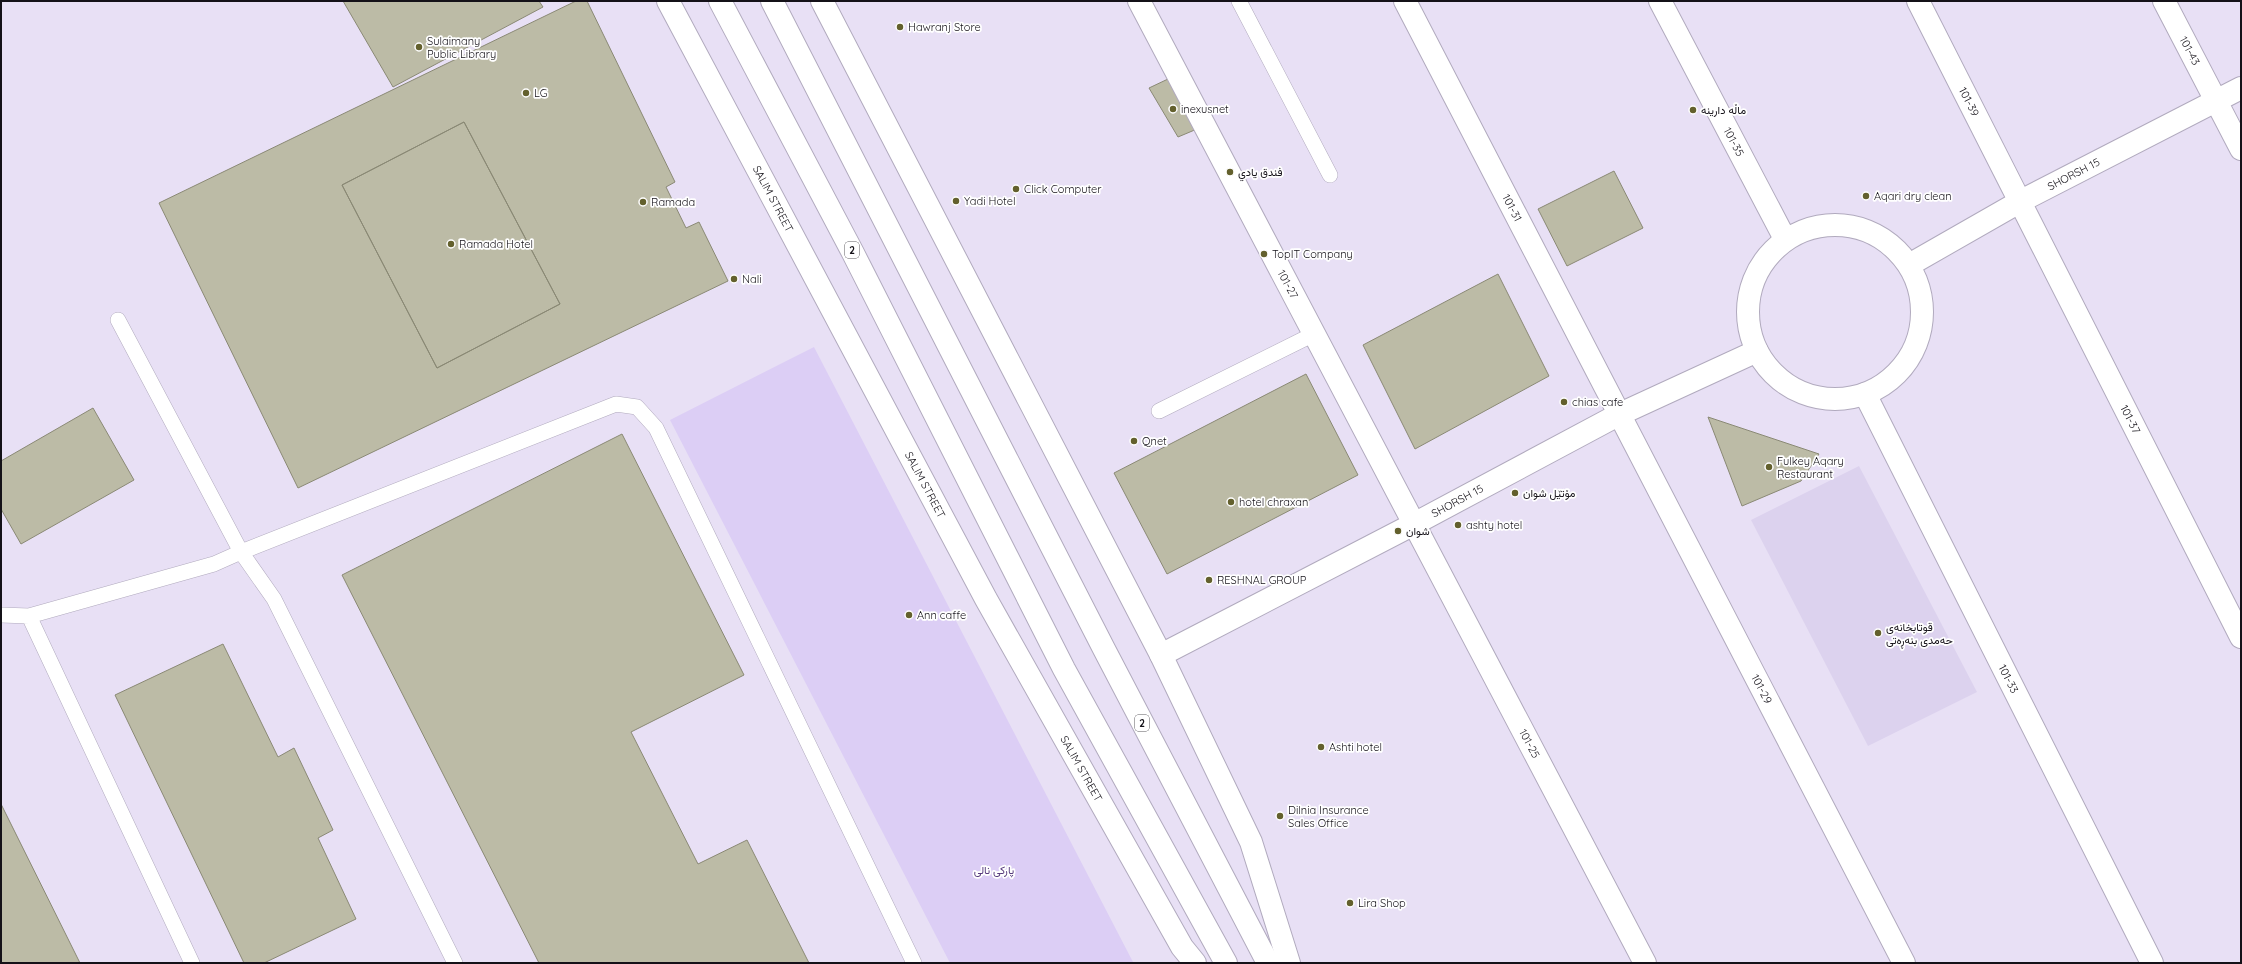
<svg xmlns="http://www.w3.org/2000/svg" width="2242" height="964" font-family="Quicksand,Vazirmatn,sans-serif">
<style>
.built{fill:#dcd2ee}
.green{fill:#dccef5}
.building{fill:#bcbba6;stroke:#8a8975;fill-rule:evenodd}
.lines{fill:none;stroke-linecap:round;stroke-linejoin:round}
.lane-casing{stroke:#b1aabe;stroke-width:16}
.street-casing{stroke:#b1aabe;stroke-width:24}
.primary-casing{stroke:#b1aabe;stroke-width:24}
.lane{stroke:#fff;stroke-width:15}
.street{stroke:#fff;stroke-width:22}
.primary{stroke:#fff;stroke-width:22}
.poi-dot{fill:#63602d;stroke:#fff;stroke-width:1.5}
.labels{text-anchor:middle;dominant-baseline:central;stroke-width:3.5;stroke-linejoin:round;paint-order:stroke}
.shield{fill:#fff;stroke:#5a585d;stroke-width:1}
.shield-label{font-size:10px;font-weight:bold;fill:#141118}
.poi-label{font-size:11px;fill:#141118;stroke:#fff;text-anchor:start}
.street-label{font-size:11px;fill:#141118;stroke:#fff}
.park-label{font-size:11px;fill:#55397b;stroke:#fff}
</style>
<rect width="100%" height="100%" fill="#e8e0f5"/>
<path class="built" d="M 1859,466 L 1977,692 L 1868,746 L 1751,520 Z"/>
<path class="green" d="M 814,347 L 1133,962 L 1131,963 L 950,963 L 670,420 Z"/>
<path class="building" d="M 343,1 L 539,1 L 543,7 L 393,87 Z
M 576,1 L 587,1 L 675,182 L 666,187 L 686,228 L 699,222 L 728,281 L 298,488 L 159,203 ZM 464,122 L 560,304 L 437,368 L 342,185 Z
M 1168,79 L 1197,129 L 1178,137 L 1149,88 Z
M 464,122 L 560,304 L 437,368 L 342,185 Z
M 1614,171 L 1643,228 L 1567,266 L 1538,209 Z
M 1498,274 L 1549,376 L 1415,449 L 1363,345 Z
M 1306,374 L 1358,475 L 1167,574 L 1114,473 Z
M 93,408 L 134,480 L 21,544 L 1,509 L 1,461 Z
M 1708,417 L 1819,454 L 1801,481 L 1742,506 Z
M 622,434 L 744,675 L 631,732 L 698,864 L 747,840 L 809,963 L 539,963 L 342,575 Z
M 223,644 L 278,757 L 294,748 L 333,830 L 318,838 L 356,919 L 264,963 L 244,963 L 115,695 Z
M 1,804 L 80,963 L 1,963 Z"/>
<g class="lines">
<defs>
<path id="lane" d="M 1239,1 L 1330,175
M 118,320 L 241,552 L 274,599 L 455,963
M 1159,411 L 1314,334
M 1,615 L 29,616 L 214,564 L 241,552 L 616,404 L 637,407 L 656,428 L 914,963
M 29,616 L 192,963"/>
<g id="street">
<path id="s1" d="M 1139,1 L 1645,963"/>
<path id="s2" d="M 1405,1 L 1904,963"/>
<path id="s3" d="M 1660,1 L 1785,239"/>
<path id="s4" d="M 1918,1 L 2241,637"/>
<path id="s5" d="M 2164,1 L 2241,149"/>
<circle cx="1835" cy="312" r="87"/>
<path id="s6" d="M 1909,265 L 2021,201 L 2241,88"/>
<path id="s7" d="M 1865,394 L 2152,963"/>
<path id="s8" d="M 1161,655 L 1414,524 L 1618,415 L 1757,351"/>
</g>
<g id="primary">
<path id="s9" d="M 668,1 L 986,599 L 1182,947 L 1195,963"/>
<path d="M 720,1 L 853,253 L 1064,669 L 1226,963"/>
<path d="M 772,1 L 1104,649 L 1268,963"/>
<path d="M 822,1 L 1161,655 L 1251,842 L 1289,963"/>
</g>
</defs>
<use href="#lane" class="lane-casing"/>
<use href="#street" class="street-casing"/>
<use href="#primary" class="primary-casing"/>
<use href="#lane" class="lane"/>
<use href="#street" class="street"/>
<use href="#primary" class="primary"/>
</g>
<g class="poi-dot">
<circle cx="900" cy="27" r="4"/>
<circle cx="419" cy="47" r="4"/>
<circle cx="526" cy="93" r="4"/>
<circle cx="1173" cy="109" r="4"/>
<circle cx="1693" cy="110" r="4"/>
<circle cx="1230" cy="172" r="4"/>
<circle cx="1016" cy="189" r="4"/>
<circle cx="1866" cy="196" r="4"/>
<circle cx="956" cy="201" r="4"/>
<circle cx="643" cy="202" r="4"/>
<circle cx="451" cy="244" r="4"/>
<circle cx="1264" cy="254" r="4"/>
<circle cx="734" cy="279" r="4"/>
<circle cx="1564" cy="402" r="4"/>
<circle cx="1134" cy="441" r="4"/>
<circle cx="1769" cy="467" r="4"/>
<circle cx="1515" cy="493" r="4"/>
<circle cx="1231" cy="502" r="4"/>
<circle cx="1458" cy="525" r="4"/>
<circle cx="1398" cy="531" r="4"/>
<circle cx="1209" cy="580" r="4"/>
<circle cx="909" cy="615" r="4"/>
<circle cx="1878" cy="633" r="4"/>
<circle cx="1321" cy="747" r="4"/>
<circle cx="1280" cy="816" r="4"/>
<circle cx="1350" cy="903" r="4"/>
</g>
<g class="labels">
<g class="shield">
<rect x="845" y="242" width="14" height="16" rx="3"/>
<rect x="1135" y="715" width="14" height="16" rx="3"/>
</g>
<g class="shield-label">
<text x="852" y="250">2</text>
<text x="1142" y="723">2</text>
</g>
<g class="poi-label">
<text x="908" y="27">Hawranj Store</text>
<text x="427" y="41">Sulaimany<tspan x="427" dy="13">Public Library</tspan></text>
<text x="534" y="93">LG</text>
<text x="1181" y="109">inexusnet</text>
<text x="1701" y="110">ماڵە دارینە</text>
<text x="1238" y="172">فندق يادي</text>
<text x="1024" y="189">Click Computer</text>
<text x="1874" y="196">Aqari dry clean</text>
<text x="964" y="201">Yadi Hotel</text>
<text x="651" y="202">Ramada</text>
<text x="459" y="244">Ramada Hotel</text>
<text x="1272" y="254">TopIT Company</text>
<text x="742" y="279">Nali</text>
<text x="1572" y="402">chias cafe</text>
<text x="1142" y="441">Qnet</text>
<text x="1777" y="461">Fulkey Aqary<tspan x="1777" dy="13">Restaurant</tspan></text>
<text x="1523" y="493">مۆتێل شوان</text>
<text x="1239" y="502">hotel chraxan</text>
<text x="1466" y="525">ashty hotel</text>
<text x="1406" y="531">شوان</text>
<text x="1217" y="580">RESHNAL GROUP</text>
<text x="917" y="615">Ann caffe</text>
<text x="1886" y="627">قوتابخانەی<tspan x="1886" dy="13">حەمدی بنەڕەتی</tspan></text>
<text x="1329" y="747">Ashti hotel</text>
<text x="1288" y="810">Dilnia Insurance<tspan x="1288" dy="13">Sales Office</tspan></text>
<text x="1358" y="903">Lira Shop</text>
</g>
<g class="street-label">
<text stroke="none"><textPath href="#s5" startOffset="56">101-43</textPath></text>
<text stroke="none"><textPath href="#s4" startOffset="113">101-39</textPath></text>
<text stroke="none"><textPath href="#s3" startOffset="159">101-35</textPath></text>
<text stroke="none"><textPath href="#s6" startOffset="188">SHORSH 15</textPath></text>
<text stroke="none"><textPath href="#s9" startOffset="224">SALIM STREET</textPath></text>
<text stroke="none"><textPath href="#s2" startOffset="233">101-31</textPath></text>
<text stroke="none"><textPath href="#s1" startOffset="320">101-27</textPath></text>
<text stroke="none"><textPath href="#s4" startOffset="469">101-37</textPath></text>
<text stroke="none"><textPath href="#s9" startOffset="548">SALIM STREET</textPath></text>
<text stroke="none"><textPath href="#s8" startOffset="334">SHORSH 15</textPath></text>
<text stroke="none"><textPath href="#s7" startOffset="319">101-33</textPath></text>
<text stroke="none"><textPath href="#s2" startOffset="775">101-29</textPath></text>
<text stroke="none"><textPath href="#s1" startOffset="839">101-25</textPath></text>
<text stroke="none"><textPath href="#s9" startOffset="872">SALIM STREET</textPath></text>
</g>
<g class="park-label">
<text x="994" y="870">پارکی نالی</text>
</g>
</g>
<rect width="2242" height="964" fill="none" stroke="#141118" stroke-width="4"/>
</svg>
